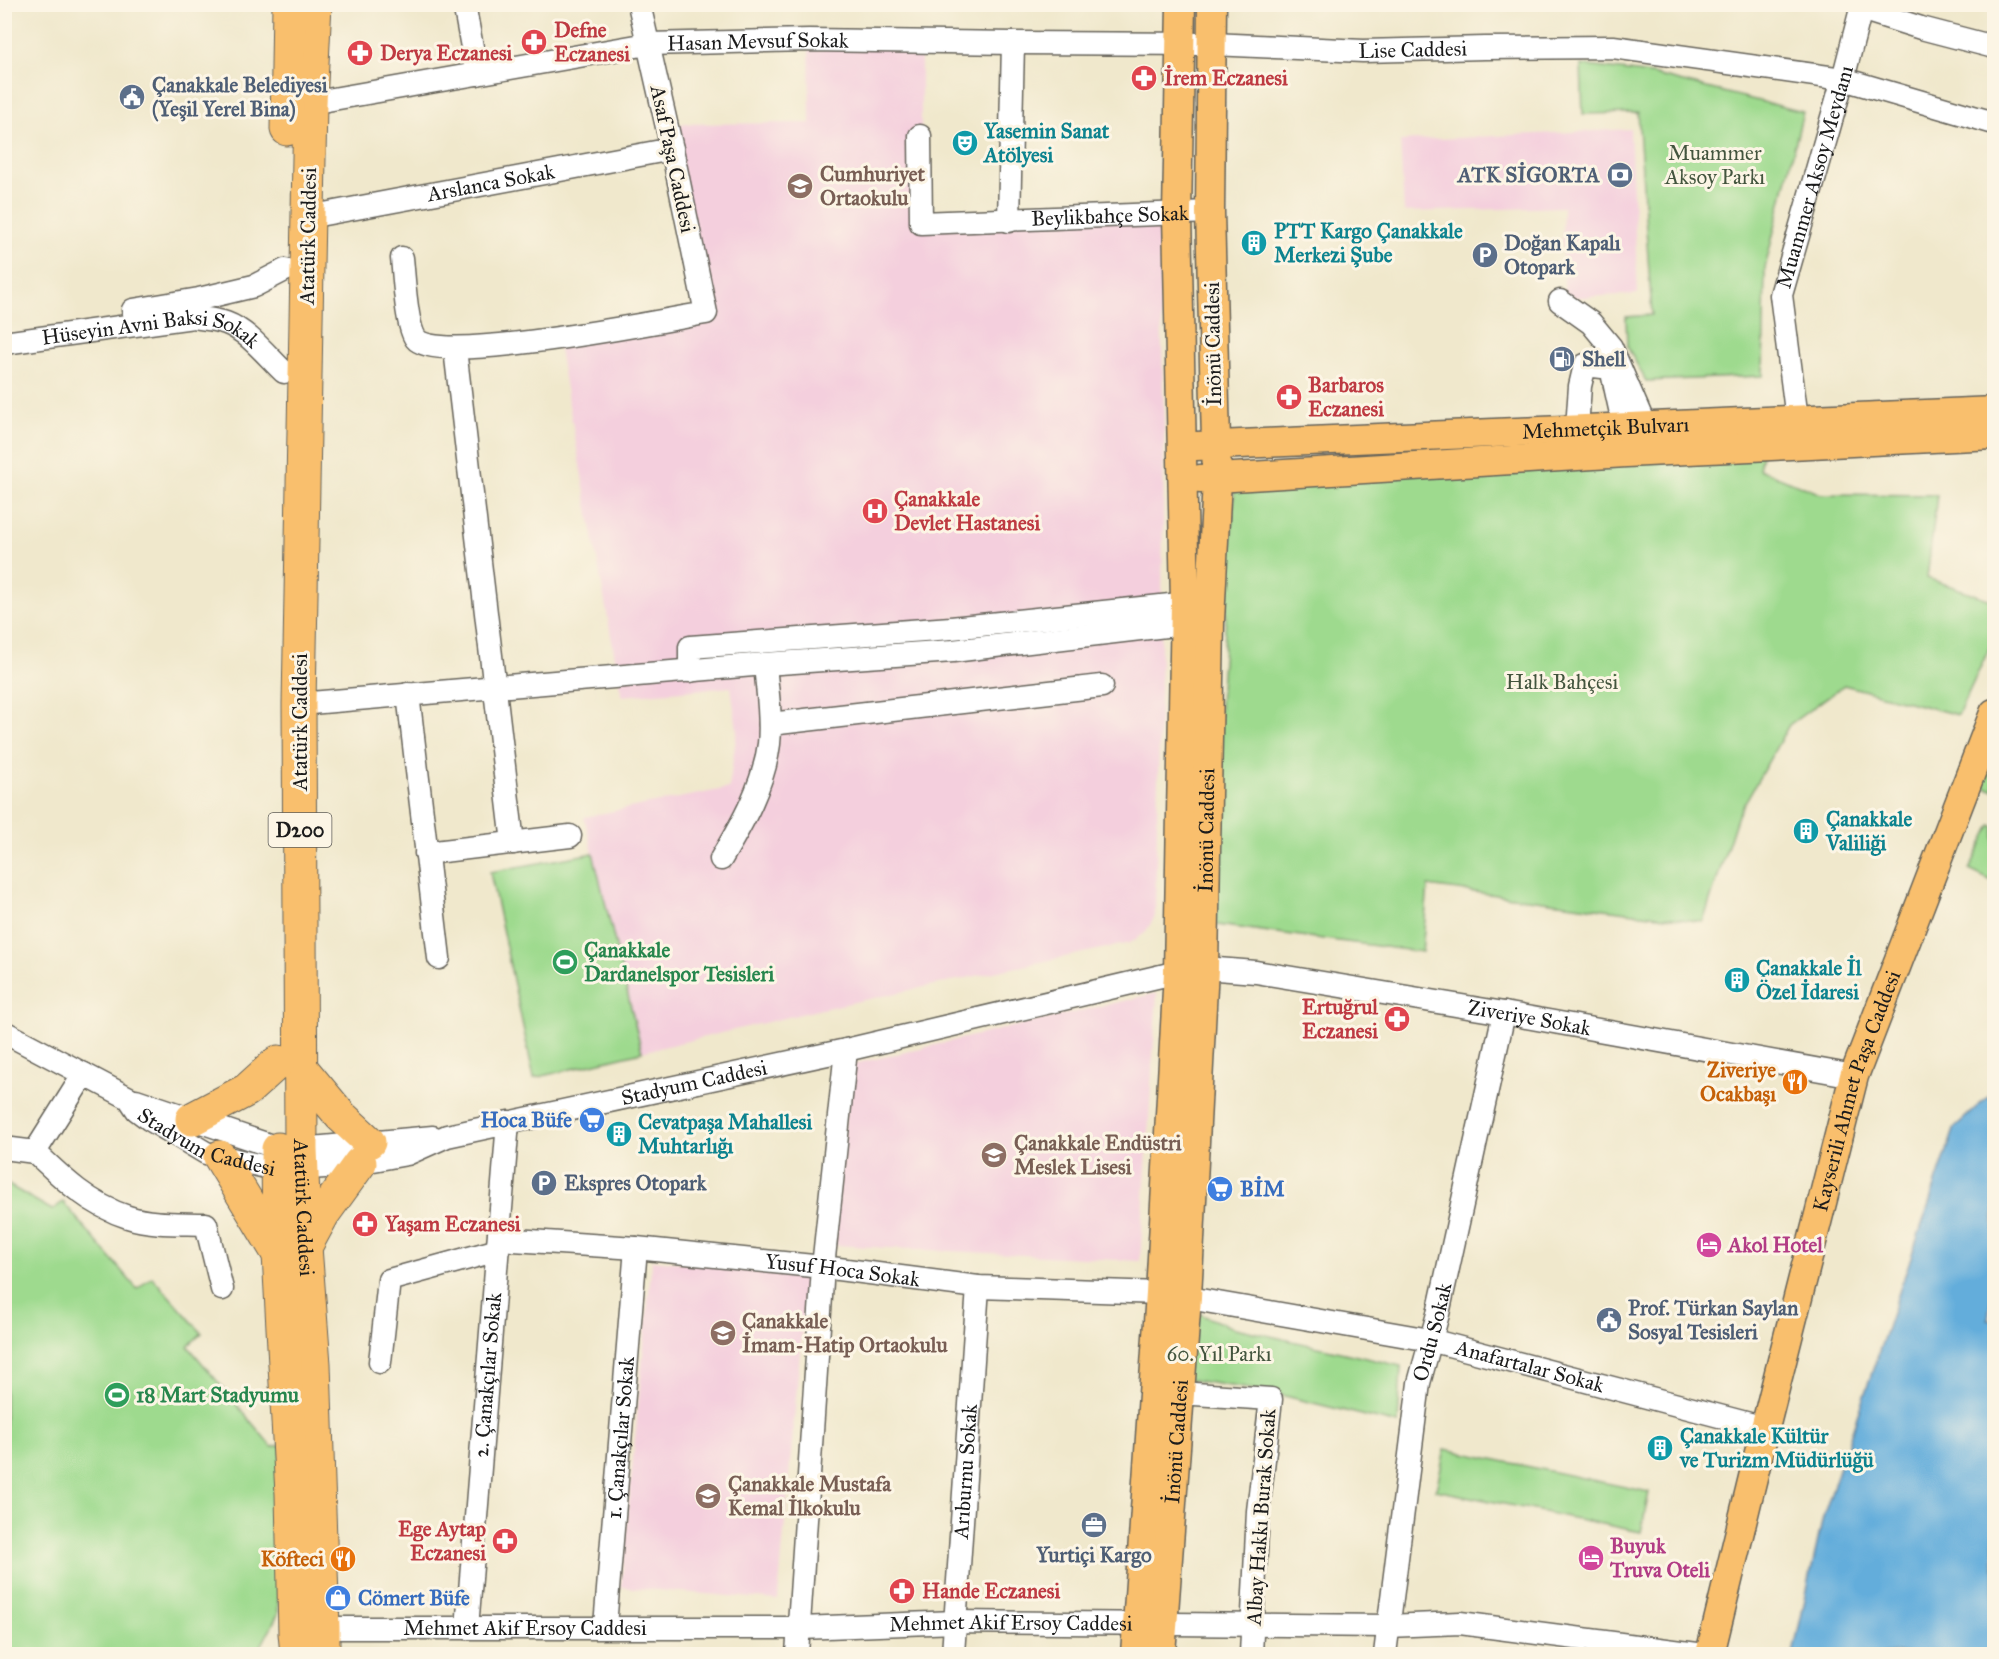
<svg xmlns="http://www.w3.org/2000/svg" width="1999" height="1659" font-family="'IM FELL Great Primer',serif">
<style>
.built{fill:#f4cfdd}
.green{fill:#9eda8e;stroke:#5d7b55;stroke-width:1.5}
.water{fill:#63addb;stroke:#40647c;stroke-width:1.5}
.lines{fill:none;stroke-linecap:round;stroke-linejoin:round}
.minor-casing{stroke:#66635a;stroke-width:25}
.major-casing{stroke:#66635a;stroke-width:31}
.highway-casing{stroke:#66635a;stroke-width:35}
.minor{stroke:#fff;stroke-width:22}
.major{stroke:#f9bf6d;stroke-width:28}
.highway{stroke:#f9bf6d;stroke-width:33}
.labels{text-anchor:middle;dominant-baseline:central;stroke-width:6;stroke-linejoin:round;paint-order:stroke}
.shield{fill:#fcf5e5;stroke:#5f5d58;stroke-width:1.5}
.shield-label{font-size:20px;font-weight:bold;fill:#1c1c1c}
.health-label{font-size:21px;font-weight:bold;fill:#be3a42;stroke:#fcf5e5;text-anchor:start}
.street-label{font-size:21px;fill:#1c1c1c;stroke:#fcf5e5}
.service-label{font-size:21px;font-weight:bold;fill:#4e5e75;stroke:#fcf5e5;text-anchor:start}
.culture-label{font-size:21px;font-weight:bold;fill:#0d838f;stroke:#fcf5e5;text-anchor:start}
.park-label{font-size:21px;fill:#43553e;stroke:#fcf5e5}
.education-label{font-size:21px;font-weight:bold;fill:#785e54;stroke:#fcf5e5;text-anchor:start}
.leisure-label{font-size:21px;font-weight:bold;fill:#27864d;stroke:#fcf5e5;text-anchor:start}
.food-label{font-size:21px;font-weight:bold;fill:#c56008;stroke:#fcf5e5;text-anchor:end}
.shop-label{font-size:21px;font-weight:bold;fill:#366cbe;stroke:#fcf5e5;text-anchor:start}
.hotel-label{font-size:21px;font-weight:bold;fill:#b23c85;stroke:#fcf5e5;text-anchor:start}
</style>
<rect width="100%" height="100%" fill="#fcf5e5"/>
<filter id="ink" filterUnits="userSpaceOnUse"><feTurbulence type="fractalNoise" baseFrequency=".0167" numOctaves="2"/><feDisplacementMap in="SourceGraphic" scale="12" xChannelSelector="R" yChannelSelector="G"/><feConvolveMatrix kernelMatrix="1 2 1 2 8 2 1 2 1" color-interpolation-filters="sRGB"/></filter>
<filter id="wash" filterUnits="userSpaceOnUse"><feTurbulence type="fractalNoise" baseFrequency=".008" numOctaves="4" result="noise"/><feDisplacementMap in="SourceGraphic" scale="24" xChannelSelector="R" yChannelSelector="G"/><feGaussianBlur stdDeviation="1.35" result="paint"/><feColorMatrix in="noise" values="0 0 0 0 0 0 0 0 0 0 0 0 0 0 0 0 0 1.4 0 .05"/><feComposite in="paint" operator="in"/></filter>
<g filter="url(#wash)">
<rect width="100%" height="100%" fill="#f0e8cc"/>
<path class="built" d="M 809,40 L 921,41 L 921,223 L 1159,215 L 1164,434 L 1162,605 L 1155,916 L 1145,933 L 1130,943 L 822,1009 L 642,1052 L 584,817 L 729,788 L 737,730 L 731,687 L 622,696 L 557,339 L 706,313 L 666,124 L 810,123 Z
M 1630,129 L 1638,294 L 1565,298 L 1562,242 L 1563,207 L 1404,212 L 1400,141 Z
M 1157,993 L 1140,1261 L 833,1245 L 850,1065 Z
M 652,1260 L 807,1274 L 778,1600 L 621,1587 Z"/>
<path class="green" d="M 1581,65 L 1651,74 L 1803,112 L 1765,268 L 1763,376 L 1646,381 L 1627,346 L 1626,317 L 1652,315 L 1638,113 L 1583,114 Z
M 1763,450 L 1759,469 L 1821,494 L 1937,495 L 1927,578 L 1994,601 L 1994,638 L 1958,715 L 1844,685 L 1789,725 L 1738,815 L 1703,922 L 1428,886 L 1422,952 L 1210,924 L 1220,704 L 1235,483 Z
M 1994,744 L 1994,791 L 1978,784 Z
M 1991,825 L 1994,827 L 1994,882 L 1969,870 Z
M 593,853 L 642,1052 L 534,1078 L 490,872 Z
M 5,1183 L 52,1210 L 63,1202 L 137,1289 L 152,1277 L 202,1333 L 188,1346 L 272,1447 L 281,1445 L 278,1614 L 257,1654 L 5,1654 Z
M 1190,1310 L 1231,1327 L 1401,1366 L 1398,1424 L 1269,1392 L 1186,1379 Z
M 1445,1449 L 1649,1492 L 1641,1532 L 1436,1490 Z"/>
<path class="water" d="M 1994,1091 L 1994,1280 L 1988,1319 L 1994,1321 L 1994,1654 L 1793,1654 L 1823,1517 L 1955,1127 Z"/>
</g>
<g filter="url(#ink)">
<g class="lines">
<defs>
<g id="minor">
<path d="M 464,4 L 477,74"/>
<path id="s1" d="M 310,103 L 648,44 L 809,40 L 1013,43 L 1212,44 L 1363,51 L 1485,48 L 1613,47 L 1843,79 L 1994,123"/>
<path id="s2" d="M 920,136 L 921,223 L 1210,212"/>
<path id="s3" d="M 308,217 L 672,149"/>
<path d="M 1009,221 L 1013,43"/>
<path d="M 402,258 C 404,276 406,326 416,339 C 437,366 665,320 706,313 L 672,149 L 639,4"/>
<path d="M 1560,301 L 1591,323 L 1611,347 L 1645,426"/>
<path d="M 133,310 L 199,299 L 254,286 L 285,270"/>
<path id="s4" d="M 4,343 L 193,317 C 204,319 215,319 226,323 C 248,331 267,356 284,372"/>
<path d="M 455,349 L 513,843"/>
<path id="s5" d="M 1797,419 L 1781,295 L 1843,79 L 1861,9 L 1921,28 L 1994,47"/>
<path d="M 1577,428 L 1580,386 L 1585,365 L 1611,368 L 1624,427"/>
<path d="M 690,671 L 690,647 L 951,628 L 1199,602"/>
<path d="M 408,694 L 439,958"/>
<path d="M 299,704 L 765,664 L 953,651 L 1200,622"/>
<path d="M 770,724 L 1102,686"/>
<path d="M 426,853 L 570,836"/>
<path d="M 721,859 C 742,824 764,785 769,744 C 772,718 767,690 765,664"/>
<path id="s6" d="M 4,1032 L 129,1098 L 137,1110 L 149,1119 L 206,1153 L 279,1170 L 340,1166 L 407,1154 L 447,1136 L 846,1050 L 1178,972 L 1204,968 L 1256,972 L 1504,1013 L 1854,1076"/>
<path d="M 84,1074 L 35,1152 C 63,1179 90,1205 128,1217 C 152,1225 181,1223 206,1224 L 222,1289"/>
<path d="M 136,1100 L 278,1148 L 301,1149 L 433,1137"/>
<path d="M 4,1148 L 35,1152"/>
<path id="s7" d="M 499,1239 L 636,1248 L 823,1267 L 978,1287 L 1160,1293 L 1430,1340 L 1765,1428"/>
<path d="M 380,1362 L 389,1280 L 498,1250"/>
<path d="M 1179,1393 L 1271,1399 L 1258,1511 L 1251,1654"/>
<path id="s8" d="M 605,1626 L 636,1248"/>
<path id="s9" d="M 323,1628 L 801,1628 L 956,1622 L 1388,1626 L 1460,1623 L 1697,1654"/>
<path id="s10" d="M 467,1628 L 508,1122"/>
<path d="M 797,1654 L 823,1267 L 846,1050"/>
<path id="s11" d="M 953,1654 L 978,1287"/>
<path id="s12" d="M 1385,1654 L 1419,1383 L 1438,1314 L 1504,1013"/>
</g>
<g id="major">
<path id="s13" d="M 1196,446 L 1994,411"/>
<path d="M 1200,479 L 1626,453 L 1994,435"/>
<path d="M 1135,1654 L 1160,1293 L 1178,972 L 1185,603 L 1177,214 L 1181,4"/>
<path id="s14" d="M 1161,1654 L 1187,1297 L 1204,968 L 1210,621 L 1217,479 L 1210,212 L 1212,4"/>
<path id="s15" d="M 1710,1654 L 1765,1428 L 1854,1076 L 1994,713"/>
</g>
<g id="highway">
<path id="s16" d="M 315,4 L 310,103 L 299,704 L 301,1149 L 305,1247 L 314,1364 L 323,1628 L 323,1654"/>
<path d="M 287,129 L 289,4"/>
<path d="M 301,1068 L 341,1116 L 369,1142"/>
<path d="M 192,1119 L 247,1090 L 278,1062"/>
<path d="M 278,1149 L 279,1254 L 292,1494 L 295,1633 L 297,1654"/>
<path d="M 220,1157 L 278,1253"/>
<path d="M 305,1247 L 323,1214 L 360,1163"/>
</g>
</defs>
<use href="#minor" class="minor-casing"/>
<use href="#major" class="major-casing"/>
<use href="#highway" class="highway-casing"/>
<use href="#minor" class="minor"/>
<use href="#major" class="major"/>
<use href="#highway" class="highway"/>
</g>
</g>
<defs>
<symbol id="pharmacy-disc" viewBox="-11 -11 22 22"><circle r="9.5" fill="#e0444e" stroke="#fcf5e5"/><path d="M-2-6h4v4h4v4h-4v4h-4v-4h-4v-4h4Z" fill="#fff"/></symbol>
<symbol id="civic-disc" viewBox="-11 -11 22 22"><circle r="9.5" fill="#5c6f8a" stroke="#fcf5e5"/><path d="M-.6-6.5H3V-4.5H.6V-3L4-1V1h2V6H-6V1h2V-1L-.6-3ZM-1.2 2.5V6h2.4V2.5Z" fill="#fff"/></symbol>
<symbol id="theatre-disc" viewBox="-11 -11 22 22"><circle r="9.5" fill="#0f9aa8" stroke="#fcf5e5"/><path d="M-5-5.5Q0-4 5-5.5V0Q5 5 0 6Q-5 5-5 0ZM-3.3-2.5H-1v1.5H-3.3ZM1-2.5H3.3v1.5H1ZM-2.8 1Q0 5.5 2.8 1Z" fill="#fff"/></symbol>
<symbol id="bank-disc" viewBox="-11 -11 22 22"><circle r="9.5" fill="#5c6f8a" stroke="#fcf5e5"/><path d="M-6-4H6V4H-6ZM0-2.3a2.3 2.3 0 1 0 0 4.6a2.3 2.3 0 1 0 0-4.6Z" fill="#fff"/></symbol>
<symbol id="school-disc" viewBox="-11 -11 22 22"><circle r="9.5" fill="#8d6e63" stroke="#fcf5e5"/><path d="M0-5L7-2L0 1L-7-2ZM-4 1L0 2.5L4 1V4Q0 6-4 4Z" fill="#fff"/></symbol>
<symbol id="building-disc" viewBox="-11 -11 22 22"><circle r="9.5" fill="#0f9aa8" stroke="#fcf5e5"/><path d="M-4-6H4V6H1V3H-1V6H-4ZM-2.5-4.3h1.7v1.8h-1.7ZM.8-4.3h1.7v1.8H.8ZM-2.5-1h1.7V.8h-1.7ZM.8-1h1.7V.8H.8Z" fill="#fff"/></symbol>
<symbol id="parking-disc" viewBox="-11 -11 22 22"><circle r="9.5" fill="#5c6f8a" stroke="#fcf5e5"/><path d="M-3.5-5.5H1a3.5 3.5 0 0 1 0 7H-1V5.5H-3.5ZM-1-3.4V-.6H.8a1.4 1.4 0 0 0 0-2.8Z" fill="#fff"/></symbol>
<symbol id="fuel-disc" viewBox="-11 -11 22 22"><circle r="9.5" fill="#5c6f8a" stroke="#fcf5e5"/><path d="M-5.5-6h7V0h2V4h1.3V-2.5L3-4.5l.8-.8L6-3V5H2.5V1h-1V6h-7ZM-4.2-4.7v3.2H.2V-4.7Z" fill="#fff"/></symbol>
<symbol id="hospital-disc" viewBox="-11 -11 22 22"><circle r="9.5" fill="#e0444e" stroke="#fcf5e5"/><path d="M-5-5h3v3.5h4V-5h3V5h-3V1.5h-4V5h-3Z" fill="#fff"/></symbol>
<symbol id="stadium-disc" viewBox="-11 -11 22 22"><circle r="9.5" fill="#2e9e5b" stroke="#fcf5e5"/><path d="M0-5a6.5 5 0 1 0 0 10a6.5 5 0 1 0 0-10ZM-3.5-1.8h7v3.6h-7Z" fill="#fff"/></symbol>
<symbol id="restaurant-disc" viewBox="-11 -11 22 22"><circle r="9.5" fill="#e8710a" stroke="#fcf5e5"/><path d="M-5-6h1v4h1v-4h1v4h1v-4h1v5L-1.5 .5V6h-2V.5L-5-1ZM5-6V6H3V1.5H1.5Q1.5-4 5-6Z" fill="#fff"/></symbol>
<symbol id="supermarket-disc" viewBox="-11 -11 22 22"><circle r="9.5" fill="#3f7fe0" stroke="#fcf5e5"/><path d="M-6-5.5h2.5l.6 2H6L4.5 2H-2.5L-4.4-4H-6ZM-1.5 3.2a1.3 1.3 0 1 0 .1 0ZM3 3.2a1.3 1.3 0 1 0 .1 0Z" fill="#fff"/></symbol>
<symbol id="hotel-disc" viewBox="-11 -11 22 22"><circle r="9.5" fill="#d1479c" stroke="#fcf5e5"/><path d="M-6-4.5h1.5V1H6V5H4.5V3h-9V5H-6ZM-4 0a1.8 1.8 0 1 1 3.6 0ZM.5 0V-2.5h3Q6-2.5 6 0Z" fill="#fff"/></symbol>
<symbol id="office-disc" viewBox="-11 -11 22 22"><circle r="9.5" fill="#5c6f8a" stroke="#fcf5e5"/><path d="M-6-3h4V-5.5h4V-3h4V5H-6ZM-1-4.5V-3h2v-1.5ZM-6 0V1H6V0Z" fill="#fff"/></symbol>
<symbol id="shop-disc" viewBox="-11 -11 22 22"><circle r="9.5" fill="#3f7fe0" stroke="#fcf5e5"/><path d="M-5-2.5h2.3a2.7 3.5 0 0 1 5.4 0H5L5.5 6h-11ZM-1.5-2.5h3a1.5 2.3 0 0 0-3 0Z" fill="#fff"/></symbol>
</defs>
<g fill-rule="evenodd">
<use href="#pharmacy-disc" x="519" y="27" width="30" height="30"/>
<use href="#pharmacy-disc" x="345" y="38" width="30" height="30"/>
<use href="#pharmacy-disc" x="1129" y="63" width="30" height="30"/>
<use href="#civic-disc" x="117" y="82" width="30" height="30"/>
<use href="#theatre-disc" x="950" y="128" width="30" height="30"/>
<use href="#bank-disc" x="1605" y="160" width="30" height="30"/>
<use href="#school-disc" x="785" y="171" width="30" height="30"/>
<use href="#building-disc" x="1239" y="228" width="30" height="30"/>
<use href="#parking-disc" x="1470" y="240" width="30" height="30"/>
<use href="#fuel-disc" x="1547" y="344" width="30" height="30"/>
<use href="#pharmacy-disc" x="1274" y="382" width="30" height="30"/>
<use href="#hospital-disc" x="860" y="496" width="30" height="30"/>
<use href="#building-disc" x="1791" y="816" width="30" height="30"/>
<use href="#stadium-disc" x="550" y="947" width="30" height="30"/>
<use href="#building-disc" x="1722" y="965" width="30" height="30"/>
<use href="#pharmacy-disc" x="1382" y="1004" width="30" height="30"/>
<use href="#restaurant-disc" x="1780" y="1067" width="30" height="30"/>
<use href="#supermarket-disc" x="577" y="1105" width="30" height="30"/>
<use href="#building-disc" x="604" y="1119" width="30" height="30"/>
<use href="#school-disc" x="979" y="1140" width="30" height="30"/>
<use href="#parking-disc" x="529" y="1168" width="30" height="30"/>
<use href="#supermarket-disc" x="1205" y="1174" width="30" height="30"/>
<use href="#pharmacy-disc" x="350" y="1209" width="30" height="30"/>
<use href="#hotel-disc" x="1694" y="1230" width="30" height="30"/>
<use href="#civic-disc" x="1594" y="1305" width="30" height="30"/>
<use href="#school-disc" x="708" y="1318" width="30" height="30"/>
<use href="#stadium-disc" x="102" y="1380" width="30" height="30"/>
<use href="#building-disc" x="1645" y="1433" width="30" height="30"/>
<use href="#school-disc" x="693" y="1481" width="30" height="30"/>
<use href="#office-disc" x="1079" y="1510" width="30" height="30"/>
<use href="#pharmacy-disc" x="490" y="1526" width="30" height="30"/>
<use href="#hotel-disc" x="1576" y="1543" width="30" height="30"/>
<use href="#restaurant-disc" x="328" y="1544" width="30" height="30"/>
<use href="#pharmacy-disc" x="887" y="1576" width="30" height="30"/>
<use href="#shop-disc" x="323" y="1583" width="30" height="30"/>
</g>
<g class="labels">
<rect class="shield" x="268.5" y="813" width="63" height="34" rx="4.5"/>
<g class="shield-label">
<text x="300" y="830">D200</text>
</g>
<g class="health-label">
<text x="554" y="30">Defne<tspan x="554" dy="24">Eczanesi</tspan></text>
<text x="380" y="53">Derya Eczanesi</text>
<text x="1164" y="78">İrem Eczanesi</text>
<text x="1308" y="385">Barbaros<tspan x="1308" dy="24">Eczanesi</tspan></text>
<text x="894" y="499">Çanakkale<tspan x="894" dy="24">Devlet Hastanesi</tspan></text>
<text x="1378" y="1007" text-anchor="end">Ertuğrul<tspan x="1378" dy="24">Eczanesi</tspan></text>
<text x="385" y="1224">Yaşam Eczanesi</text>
<text x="486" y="1529" text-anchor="end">Ege Aytap<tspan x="486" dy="24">Eczanesi</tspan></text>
<text x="922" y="1591">Hande Eczanesi</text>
</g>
<g class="street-label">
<text stroke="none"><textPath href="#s1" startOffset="453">Hasan Mevsuf Sokak</textPath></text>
<text stroke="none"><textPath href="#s1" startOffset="1108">Lise Caddesi</textPath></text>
<text transform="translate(673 159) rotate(78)">Asaf Paşa Caddesi</text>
<text stroke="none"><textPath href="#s5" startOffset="248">Muammer Aksoy Meydanı</textPath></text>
<text stroke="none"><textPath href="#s3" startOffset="186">Arslanca Sokak</textPath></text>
<text stroke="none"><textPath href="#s2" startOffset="276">Beylikbahçe Sokak</textPath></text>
<text transform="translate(308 236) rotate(-89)">Atatürk Caddesi</text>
<text transform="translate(1213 344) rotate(-91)">İnönü Caddesi</text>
<text stroke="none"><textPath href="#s4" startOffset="150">Hüseyin Avni Baksi Sokak</textPath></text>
<text stroke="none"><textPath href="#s13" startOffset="410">Mehmetçik Bulvarı</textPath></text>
<text transform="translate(300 722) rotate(-90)">Atatürk Caddesi</text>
<text stroke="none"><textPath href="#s14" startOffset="825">İnönü Caddesi</textPath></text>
<text stroke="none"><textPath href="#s6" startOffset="1590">Ziveriye Sokak</textPath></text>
<text stroke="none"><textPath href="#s6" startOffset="738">Stadyum Caddesi</textPath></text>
<text stroke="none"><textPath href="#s15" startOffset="582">Kayserili Ahmet Paşa Caddesi</textPath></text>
<text stroke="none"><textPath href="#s6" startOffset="234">Stadyum Caddesi</textPath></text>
<text stroke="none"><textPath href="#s16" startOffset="1204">Atatürk Caddesi</textPath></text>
<text stroke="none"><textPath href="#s7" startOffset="345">Yusuf Hoca Sokak</textPath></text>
<text stroke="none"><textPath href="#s12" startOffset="326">Ordu Sokak</textPath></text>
<text stroke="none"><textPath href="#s7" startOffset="1041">Anafartalar Sokak</textPath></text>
<text stroke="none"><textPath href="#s10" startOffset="254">2. Çanakçılar Sokak</textPath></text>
<text stroke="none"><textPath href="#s8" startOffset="189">1. Çanakçılar Sokak</textPath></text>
<text stroke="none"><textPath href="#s14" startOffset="213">İnönü Caddesi</textPath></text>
<text stroke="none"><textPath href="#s11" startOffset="183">Arıburnu Sokak</textPath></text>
<text transform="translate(1261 1517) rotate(-86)">Albay Hakkı Burak Sokak</text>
<text stroke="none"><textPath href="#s9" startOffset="688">Mehmet Akif Ersoy Caddesi</textPath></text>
<text stroke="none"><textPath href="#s9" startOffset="202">Mehmet Akif Ersoy Caddesi</textPath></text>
</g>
<g class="service-label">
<text x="152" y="85">Çanakkale Belediyesi<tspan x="152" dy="24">(Yeşil Yerel Bina)</tspan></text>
<text x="1600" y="175" text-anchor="end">ATK SİGORTA</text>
<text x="1504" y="243">Doğan Kapalı<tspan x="1504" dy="24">Otopark</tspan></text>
<text x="1582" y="359">Shell</text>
<text x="564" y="1183">Ekspres Otopark</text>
<text x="1628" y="1308">Prof. Türkan Saylan<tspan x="1628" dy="24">Sosyal Tesisleri</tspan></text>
<text x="1094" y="1555" text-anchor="middle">Yurtiçi Kargo</text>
</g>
<g class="culture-label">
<text x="984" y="131">Yasemin Sanat<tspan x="984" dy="24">Atölyesi</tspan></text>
<text x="1274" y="231">PTT Kargo Çanakkale<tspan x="1274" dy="24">Merkezi Şube</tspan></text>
<text x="1826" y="819">Çanakkale<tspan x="1826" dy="24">Valiliği</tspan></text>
<text x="1756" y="968">Çanakkale İl<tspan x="1756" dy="24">Özel İdaresi</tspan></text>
<text x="638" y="1122">Cevatpaşa Mahallesi<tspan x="638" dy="24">Muhtarlığı</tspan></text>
<text x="1680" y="1436">Çanakkale Kültür<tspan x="1680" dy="24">ve Turizm Müdürlüğü</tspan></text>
</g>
<g class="park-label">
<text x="1715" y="153">Muammer<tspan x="1715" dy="24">Aksoy Parkı</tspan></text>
<text x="1562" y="682">Halk Bahçesi</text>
<text x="1219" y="1354">60. Yıl Parkı</text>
</g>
<g class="education-label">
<text x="820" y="174">Cumhuriyet<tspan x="820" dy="24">Ortaokulu</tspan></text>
<text x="1014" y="1143">Çanakkale Endüstri<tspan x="1014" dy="24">Meslek Lisesi</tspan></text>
<text x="742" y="1321">Çanakkale<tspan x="742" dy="24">İmam-Hatip Ortaokulu</tspan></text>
<text x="728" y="1484">Çanakkale Mustafa<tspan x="728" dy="24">Kemal İlkokulu</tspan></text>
</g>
<g class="leisure-label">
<text x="584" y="950">Çanakkale<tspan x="584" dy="24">Dardanelspor Tesisleri</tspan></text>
<text x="136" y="1395">18 Mart Stadyumu</text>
</g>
<g class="food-label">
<text x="1776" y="1070">Ziveriye<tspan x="1776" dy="24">Ocakbaşı</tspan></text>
<text x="324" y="1559">Köfteci</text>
</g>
<g class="shop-label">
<text x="572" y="1120" text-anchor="end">Hoca Büfe</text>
<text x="1240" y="1189">BİM</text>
<text x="358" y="1598">Cömert Büfe</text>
</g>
<g class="hotel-label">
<text x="1728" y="1245">Akol Hotel</text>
<text x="1610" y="1546">Buyuk<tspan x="1610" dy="24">Truva Oteli</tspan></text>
</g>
</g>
<rect width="1999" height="1659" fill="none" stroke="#fcf5e5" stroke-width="24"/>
</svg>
